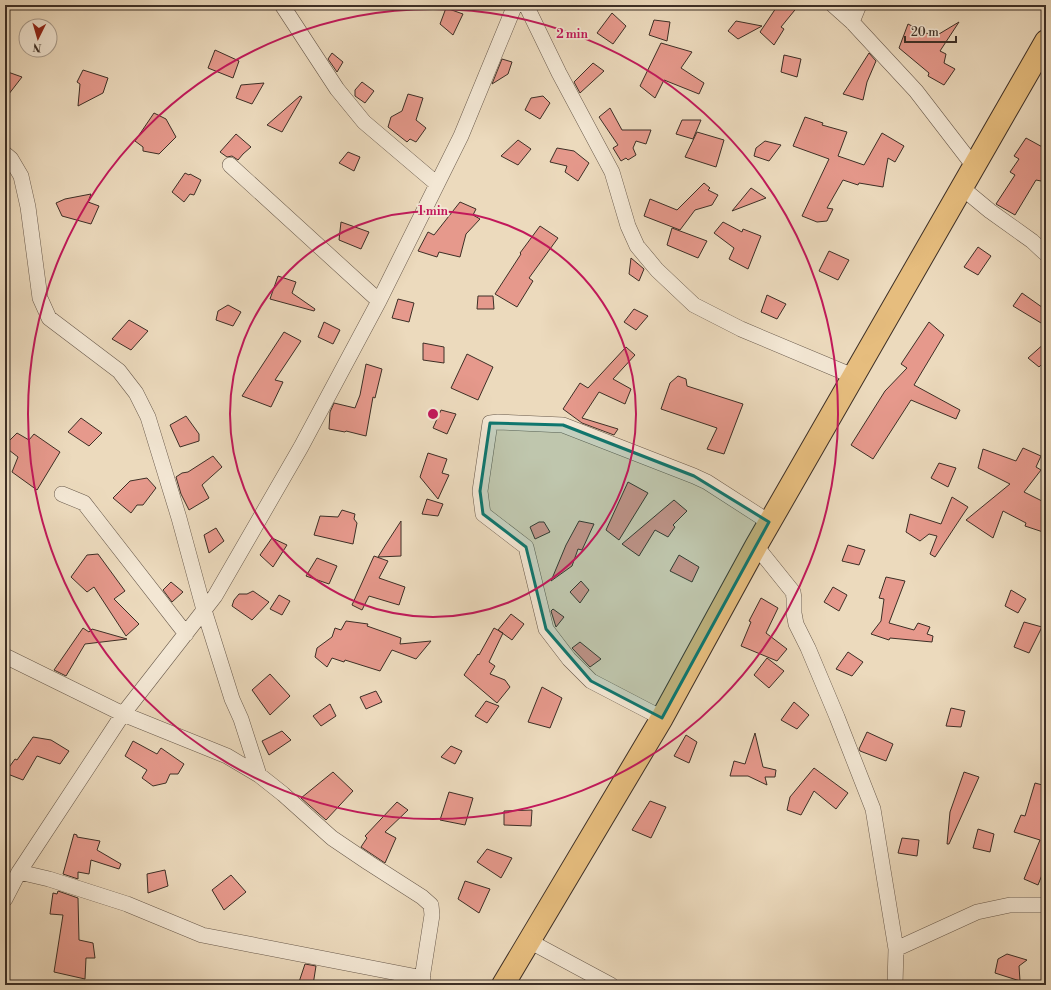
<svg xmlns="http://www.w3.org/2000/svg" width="1051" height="990" font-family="'Libre Bodoni',serif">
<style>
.building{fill:#e6998c;stroke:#3d2f26}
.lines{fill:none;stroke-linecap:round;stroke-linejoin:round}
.street-casing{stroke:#695a4c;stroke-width:16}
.primary-casing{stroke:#3d2f26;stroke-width:24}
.street{stroke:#f3e7d4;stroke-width:15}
.primary{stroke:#e6bd7e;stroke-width:22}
.marked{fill:#0f766e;fill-opacity:0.2;stroke:#0f766e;stroke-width:3;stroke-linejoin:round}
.ring{fill:none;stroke:#c2185b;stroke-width:2}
.centre{fill:#c2185b;stroke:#f3e7d4;stroke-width:2}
.ring-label{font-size:12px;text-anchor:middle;font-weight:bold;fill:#c2185b;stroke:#f3e7d4;stroke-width:3.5;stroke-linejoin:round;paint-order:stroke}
</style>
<rect width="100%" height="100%" fill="#ecdabd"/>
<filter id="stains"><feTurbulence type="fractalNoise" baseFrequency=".005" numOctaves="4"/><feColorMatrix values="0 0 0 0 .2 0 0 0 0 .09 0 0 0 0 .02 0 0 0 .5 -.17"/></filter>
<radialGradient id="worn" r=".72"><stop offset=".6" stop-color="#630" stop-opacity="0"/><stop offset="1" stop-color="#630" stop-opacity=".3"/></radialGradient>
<path class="building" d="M 778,5 L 799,5 L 781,27 L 784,29 L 774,45 L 760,32 Z
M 446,8 L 463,14 L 453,35 L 440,24 Z
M 612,13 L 626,26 L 613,44 L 597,33 Z
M 654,20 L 670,22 L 667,41 L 649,35 Z
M 736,21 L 762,26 L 738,39 L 728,31 Z
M 959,22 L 940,51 L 946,54 L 944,63 L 955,69 L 944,85 L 928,76 L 929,73 L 899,48 L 908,24 L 934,37 Z
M 661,43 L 692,52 L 681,68 L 704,83 L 699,94 L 664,80 L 655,98 L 640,86 Z
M 215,50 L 239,61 L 233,78 L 208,68 Z
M 332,53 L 343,62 L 337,72 L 328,59 Z
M 869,53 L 876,61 L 867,82 L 863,100 L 843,94 Z
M 784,55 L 801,59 L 797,77 L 781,72 Z
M 502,59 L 512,62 L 508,74 L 492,84 Z
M 593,63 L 604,71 L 580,93 L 574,82 Z
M 83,70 L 108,78 L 103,93 L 78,106 L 80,84 L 77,82 Z
M 5,71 L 22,77 L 5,99 Z
M 362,82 L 374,91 L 365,103 L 355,96 L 355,90 Z
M 264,83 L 252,104 L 236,98 L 241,85 Z
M 408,94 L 423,98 L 416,120 L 426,128 L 416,142 L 410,139 L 407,142 L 388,127 L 391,117 L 402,111 Z
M 300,96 L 302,97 L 282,132 L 267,125 Z
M 543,96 L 550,103 L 540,119 L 525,110 L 531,98 Z
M 610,108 L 622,130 L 651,130 L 646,144 L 636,141 L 633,148 L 636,155 L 628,160 L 626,158 L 621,161 L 613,148 L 618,145 L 599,117 Z
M 154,113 L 166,119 L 176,137 L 159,154 L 143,151 L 143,147 L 135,141 Z
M 805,117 L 823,123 L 822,125 L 847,132 L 838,156 L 864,165 L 882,133 L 904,146 L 895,162 L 888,158 L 883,187 L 859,183 L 858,185 L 843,180 L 827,208 L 833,209 L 827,221 L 817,222 L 802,216 L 829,159 L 793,146 Z
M 682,120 L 701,120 L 693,139 L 676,134 Z
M 697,132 L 724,140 L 716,167 L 685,157 Z
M 236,134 L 251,147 L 243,154 L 238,160 L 232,156 L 227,157 L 220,152 Z
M 1026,138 L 1046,149 L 1046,174 L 1041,181 L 1036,180 L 1015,215 L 996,204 L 1015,175 L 1010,172 L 1019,159 L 1014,156 Z
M 518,140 L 531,149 L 518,165 L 501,156 Z
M 765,141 L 781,145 L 769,161 L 754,156 L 756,148 Z
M 557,148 L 574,151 L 589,163 L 578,181 L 565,172 L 567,166 L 550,162 Z
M 348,152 L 360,157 L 354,171 L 339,163 Z
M 185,173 L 189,175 L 190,174 L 201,180 L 194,195 L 190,194 L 184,202 L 172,192 Z
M 704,183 L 710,188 L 708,190 L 718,195 L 712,205 L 695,210 L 680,230 L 644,216 L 650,199 L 677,210 Z
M 751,188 L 766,198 L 732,211 Z
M 91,194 L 88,202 L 99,206 L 91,224 L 62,216 L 56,203 L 65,199 Z
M 460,202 L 476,209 L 473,215 L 480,219 L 466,234 L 460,257 L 439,252 L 437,257 L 418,251 L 428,232 L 434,235 Z
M 341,222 L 369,232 L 361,249 L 339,240 Z
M 723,222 L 742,232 L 743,229 L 761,236 L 748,269 L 729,259 L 734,248 L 714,233 Z
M 540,226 L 558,238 L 529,278 L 533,281 L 517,307 L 495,294 L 521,254 L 520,253 Z
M 672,228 L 707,241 L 698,258 L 667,245 Z
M 978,247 L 991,256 L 978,275 L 964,267 Z
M 829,251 L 849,260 L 838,280 L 819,271 Z
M 631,258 L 644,269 L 639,281 L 629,274 Z
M 278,276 L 296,282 L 292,293 L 315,309 L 314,311 L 270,299 Z
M 1022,293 L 1046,310 L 1046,326 L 1013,306 Z
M 767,295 L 786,304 L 777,319 L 761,312 Z
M 478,296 L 493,296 L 494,309 L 477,309 Z
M 398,299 L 414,303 L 409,322 L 392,318 Z
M 228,305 L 241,312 L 233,326 L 216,320 L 218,311 Z
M 634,309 L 648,316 L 636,330 L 624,322 Z
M 129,320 L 148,331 L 131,350 L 112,339 Z
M 324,322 L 340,330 L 333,344 L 318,337 Z
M 929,322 L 944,335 L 914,385 L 960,410 L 956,419 L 911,400 L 873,459 L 851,445 L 885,391 L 907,368 L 901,364 Z
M 284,332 L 301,341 L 275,380 L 283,382 L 271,407 L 242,396 Z
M 1046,342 L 1046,360 L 1039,367 L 1028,358 Z
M 423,343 L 444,347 L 444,363 L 423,360 Z
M 626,347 L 635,355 L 613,379 L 631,389 L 625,404 L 599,392 L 582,418 L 618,429 L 614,435 L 582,423 L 563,409 L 580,383 L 588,388 Z
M 467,354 L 493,367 L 478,400 L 451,388 Z
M 366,364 L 382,369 L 375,398 L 373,397 L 366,436 L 346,431 L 345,432 L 329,429 L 330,412 L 334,403 L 355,408 L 360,395 Z
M 678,376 L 686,379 L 687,386 L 743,404 L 724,454 L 707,449 L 717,428 L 661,409 L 670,383 Z
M 441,410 L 456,414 L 447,434 L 433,428 Z
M 186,416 L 199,434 L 199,441 L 180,447 L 170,425 Z
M 81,418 L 102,433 L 89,446 L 68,432 Z
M 17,433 L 29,440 L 34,434 L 60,452 L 37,490 L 12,472 L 18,457 L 5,447 L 5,445 Z
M 1023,448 L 1041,456 L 1036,467 L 1041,470 L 1024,492 L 1046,503 L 1046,533 L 1025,526 L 1026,523 L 1003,511 L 993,538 L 966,520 L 1010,484 L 978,468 L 983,449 L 1016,461 Z
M 428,453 L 447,459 L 442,473 L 449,475 L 438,499 L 420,477 Z
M 213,456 L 222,467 L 202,485 L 209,498 L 189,510 L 181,494 L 176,477 L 182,473 L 188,472 Z
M 939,463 L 956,468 L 948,487 L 931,478 Z
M 147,478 L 156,488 L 143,505 L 137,505 L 131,513 L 113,498 L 130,481 Z
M 628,482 L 648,493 L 619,540 L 606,530 Z
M 952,497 L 968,507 L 935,557 L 930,554 L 937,536 L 929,534 L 920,541 L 906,532 L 910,514 L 941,524 Z
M 427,499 L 443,504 L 438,516 L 422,514 Z
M 674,500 L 687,511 L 673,525 L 675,527 L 668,537 L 655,530 L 639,556 L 622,544 Z
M 342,510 L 355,514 L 354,519 L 357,523 L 353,544 L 314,535 L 320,516 L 338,517 Z
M 401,521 L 401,556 L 378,557 L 386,544 Z
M 579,521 L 594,524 L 582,550 L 578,549 L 572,566 L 551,581 L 566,545 Z
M 539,522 L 544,522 L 550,532 L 535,539 L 530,527 Z
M 216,528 L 224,541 L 209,553 L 204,535 Z
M 272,538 L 287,545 L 273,567 L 260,555 Z
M 848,545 L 865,550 L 859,565 L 842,561 Z
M 98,554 L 125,591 L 114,599 L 139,624 L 126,636 L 94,587 L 87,592 L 71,577 L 87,555 Z
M 679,555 L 699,567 L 692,582 L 670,571 Z
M 374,556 L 388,561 L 379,578 L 405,587 L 399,605 L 369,596 L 362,610 L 352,605 Z
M 317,558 L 337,566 L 329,584 L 306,576 Z
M 886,577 L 905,581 L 889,623 L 914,630 L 918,623 L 930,627 L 927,634 L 933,636 L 932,642 L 890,638 L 889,640 L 871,634 L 881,621 L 884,599 L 879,598 Z
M 581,581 L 589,590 L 580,603 L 570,592 Z
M 171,582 L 183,592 L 172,602 L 163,590 Z
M 833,587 L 847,595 L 839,611 L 824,602 Z
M 1011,590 L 1026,599 L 1018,613 L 1005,606 Z
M 253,591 L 269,602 L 252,620 L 232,606 L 234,600 L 239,594 L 247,594 Z
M 279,595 L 290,601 L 282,615 L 270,609 Z
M 761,598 L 778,608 L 766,633 L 787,649 L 777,661 L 741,646 L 751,622 L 749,621 Z
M 553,609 L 564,617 L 556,627 L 551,611 Z
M 511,614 L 524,624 L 512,640 L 498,630 Z
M 346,621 L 368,624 L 367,626 L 401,638 L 400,644 L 431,641 L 416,659 L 392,650 L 380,671 L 345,660 L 344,662 L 332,658 L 327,667 L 315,657 L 317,648 L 332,637 L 335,628 L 341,630 Z
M 1024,622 L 1042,627 L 1029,653 L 1014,647 Z
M 83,628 L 89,632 L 92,629 L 127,639 L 85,644 L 66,676 L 54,670 Z
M 494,628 L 503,633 L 489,662 L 495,666 L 490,674 L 505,680 L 510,687 L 497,703 L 464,675 L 478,654 L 479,655 Z
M 580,642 L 601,659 L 590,667 L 572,648 Z
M 848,652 L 863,662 L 852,676 L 836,669 Z
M 767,658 L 784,671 L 769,688 L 754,675 Z
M 270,674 L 290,696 L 270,715 L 252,690 Z
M 542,687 L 562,698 L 550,728 L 528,722 Z
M 376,691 L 382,702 L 366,709 L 360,697 Z
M 486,701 L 499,706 L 487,723 L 475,716 Z
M 794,702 L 809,715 L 797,729 L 781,720 Z
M 330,704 L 336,716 L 321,726 L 313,716 Z
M 951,708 L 965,711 L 961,727 L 946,726 Z
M 282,731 L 291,740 L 269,755 L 262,741 Z
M 867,732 L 893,744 L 886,761 L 860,751 L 859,749 Z
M 755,733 L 763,767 L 776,770 L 775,777 L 765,777 L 767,785 L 748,776 L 730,776 L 734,761 L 745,764 Z
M 686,735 L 697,742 L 689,763 L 674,756 Z
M 33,737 L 51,740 L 69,751 L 60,764 L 37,756 L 23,780 L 5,773 L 15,759 L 17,760 Z
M 133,741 L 157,754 L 161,748 L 184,764 L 178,774 L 170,774 L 166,783 L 153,786 L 142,778 L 147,770 L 125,756 Z
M 451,746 L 462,751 L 455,764 L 441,757 Z
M 814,768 L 848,793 L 836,809 L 814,791 L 801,815 L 787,810 L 790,797 Z
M 333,772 L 353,791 L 326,820 L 301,798 Z
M 964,772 L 979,777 L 949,844 L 947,844 L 950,812 Z
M 1035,783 L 1046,786 L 1046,865 L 1038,885 L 1024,879 L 1040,840 L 1014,832 L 1021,815 L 1025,816 Z
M 449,792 L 473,798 L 465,825 L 440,820 Z
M 650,801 L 666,807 L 651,838 L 632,830 Z
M 397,802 L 408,810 L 385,832 L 396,838 L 385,863 L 361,847 L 367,838 L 365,836 Z
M 532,810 L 531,826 L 504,825 L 504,811 Z
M 978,829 L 994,834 L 990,852 L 973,848 Z
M 74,834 L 77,835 L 77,837 L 100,841 L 97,850 L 121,864 L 119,869 L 91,860 L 89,874 L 78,872 L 78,879 L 63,874 Z
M 902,838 L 919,840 L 917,856 L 898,853 Z
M 487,849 L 512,858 L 501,878 L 477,862 Z
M 165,870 L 168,886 L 148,893 L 147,874 Z
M 231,875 L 246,892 L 224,910 L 212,890 Z
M 465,881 L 490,889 L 479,913 L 458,899 Z
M 58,891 L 78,898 L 79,940 L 93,943 L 95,958 L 86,958 L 85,979 L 54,972 L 63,915 L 50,914 L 53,893 L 57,894 Z
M 1007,954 L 1027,960 L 1019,966 L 1020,981 L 995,973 L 998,959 Z
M 305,964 L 316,966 L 313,985 L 298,985 Z"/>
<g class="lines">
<defs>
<path id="street" d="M 282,5 L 337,89 L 364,122 L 437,184
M 526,5 L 559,73 L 612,172 L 628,226 L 637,246 L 657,270 L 694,305 L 741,329 L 853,376
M 833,5 L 852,22 L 916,91 L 973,165
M 852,22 L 859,5
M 5,154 L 11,159 L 21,176 L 28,207 L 40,298 L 49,318 L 119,371 L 136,393 L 148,417 L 179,518 L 204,610 L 232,699 L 241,719 L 259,775
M 230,165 L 379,301
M 961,187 L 990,211 L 1032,241 L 1046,254
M 62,494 L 84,503 L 186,634
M 756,546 L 793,592 L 794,598 L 794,613 L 796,624 L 808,648 L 837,717 L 873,809 L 896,949 L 895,985
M 5,656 L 123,714 L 227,756 L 259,775 L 283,794 L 332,838 L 369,863 L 422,897 L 431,905 L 432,915 L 421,985
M 662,718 L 591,681 L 569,659 L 546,629 L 526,547 L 483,514 L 480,491 L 490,423 L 498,422 L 563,425 L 694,476 L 707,482 L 769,522
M 19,872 L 49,879 L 127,904 L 202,935 L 423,978
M 5,899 L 19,872 L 123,714 L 215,596 L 301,447 L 379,301 L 461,136 L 515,5
M 529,941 L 611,985
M 896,949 L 977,912 L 1010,905 L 1046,905"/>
<path id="primary" d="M 503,985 L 662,718 L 756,546 L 1046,41"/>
</defs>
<use href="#street" class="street-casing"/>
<use href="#primary" class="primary-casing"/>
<use href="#street" class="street"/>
<use href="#primary" class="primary"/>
</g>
<path class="marked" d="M 490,423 L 563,425 L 694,476 L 769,522 L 662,718 L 591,681 L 546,629 L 526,547 L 483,514 L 480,491 Z"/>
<g class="ring">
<circle cx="433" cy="414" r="203"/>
<circle cx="433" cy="414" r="405"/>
</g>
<circle cx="433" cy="414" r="6" class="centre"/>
<g class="ring-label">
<text x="572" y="38">2 min</text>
<text x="433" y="215">1 min</text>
</g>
<rect width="1051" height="990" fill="none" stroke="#ecdabd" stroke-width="20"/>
<rect x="6" y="6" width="1039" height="978" fill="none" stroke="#3d2f26" stroke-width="2"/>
<rect x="10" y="10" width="1031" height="970" fill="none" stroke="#3d2f26"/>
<g transform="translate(38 38) rotate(185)"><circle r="19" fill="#f3e7d4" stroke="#aa9d8e"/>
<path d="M0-3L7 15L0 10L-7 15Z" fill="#8f2418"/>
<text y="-6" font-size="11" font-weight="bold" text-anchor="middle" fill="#3d2f26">N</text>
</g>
<path d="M905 36v6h51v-6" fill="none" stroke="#3d2f26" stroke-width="2"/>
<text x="911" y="36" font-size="12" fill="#3d2f26" stroke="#f3e7d4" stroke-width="3" paint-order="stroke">20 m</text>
<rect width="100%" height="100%" filter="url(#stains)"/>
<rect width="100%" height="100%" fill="url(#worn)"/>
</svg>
